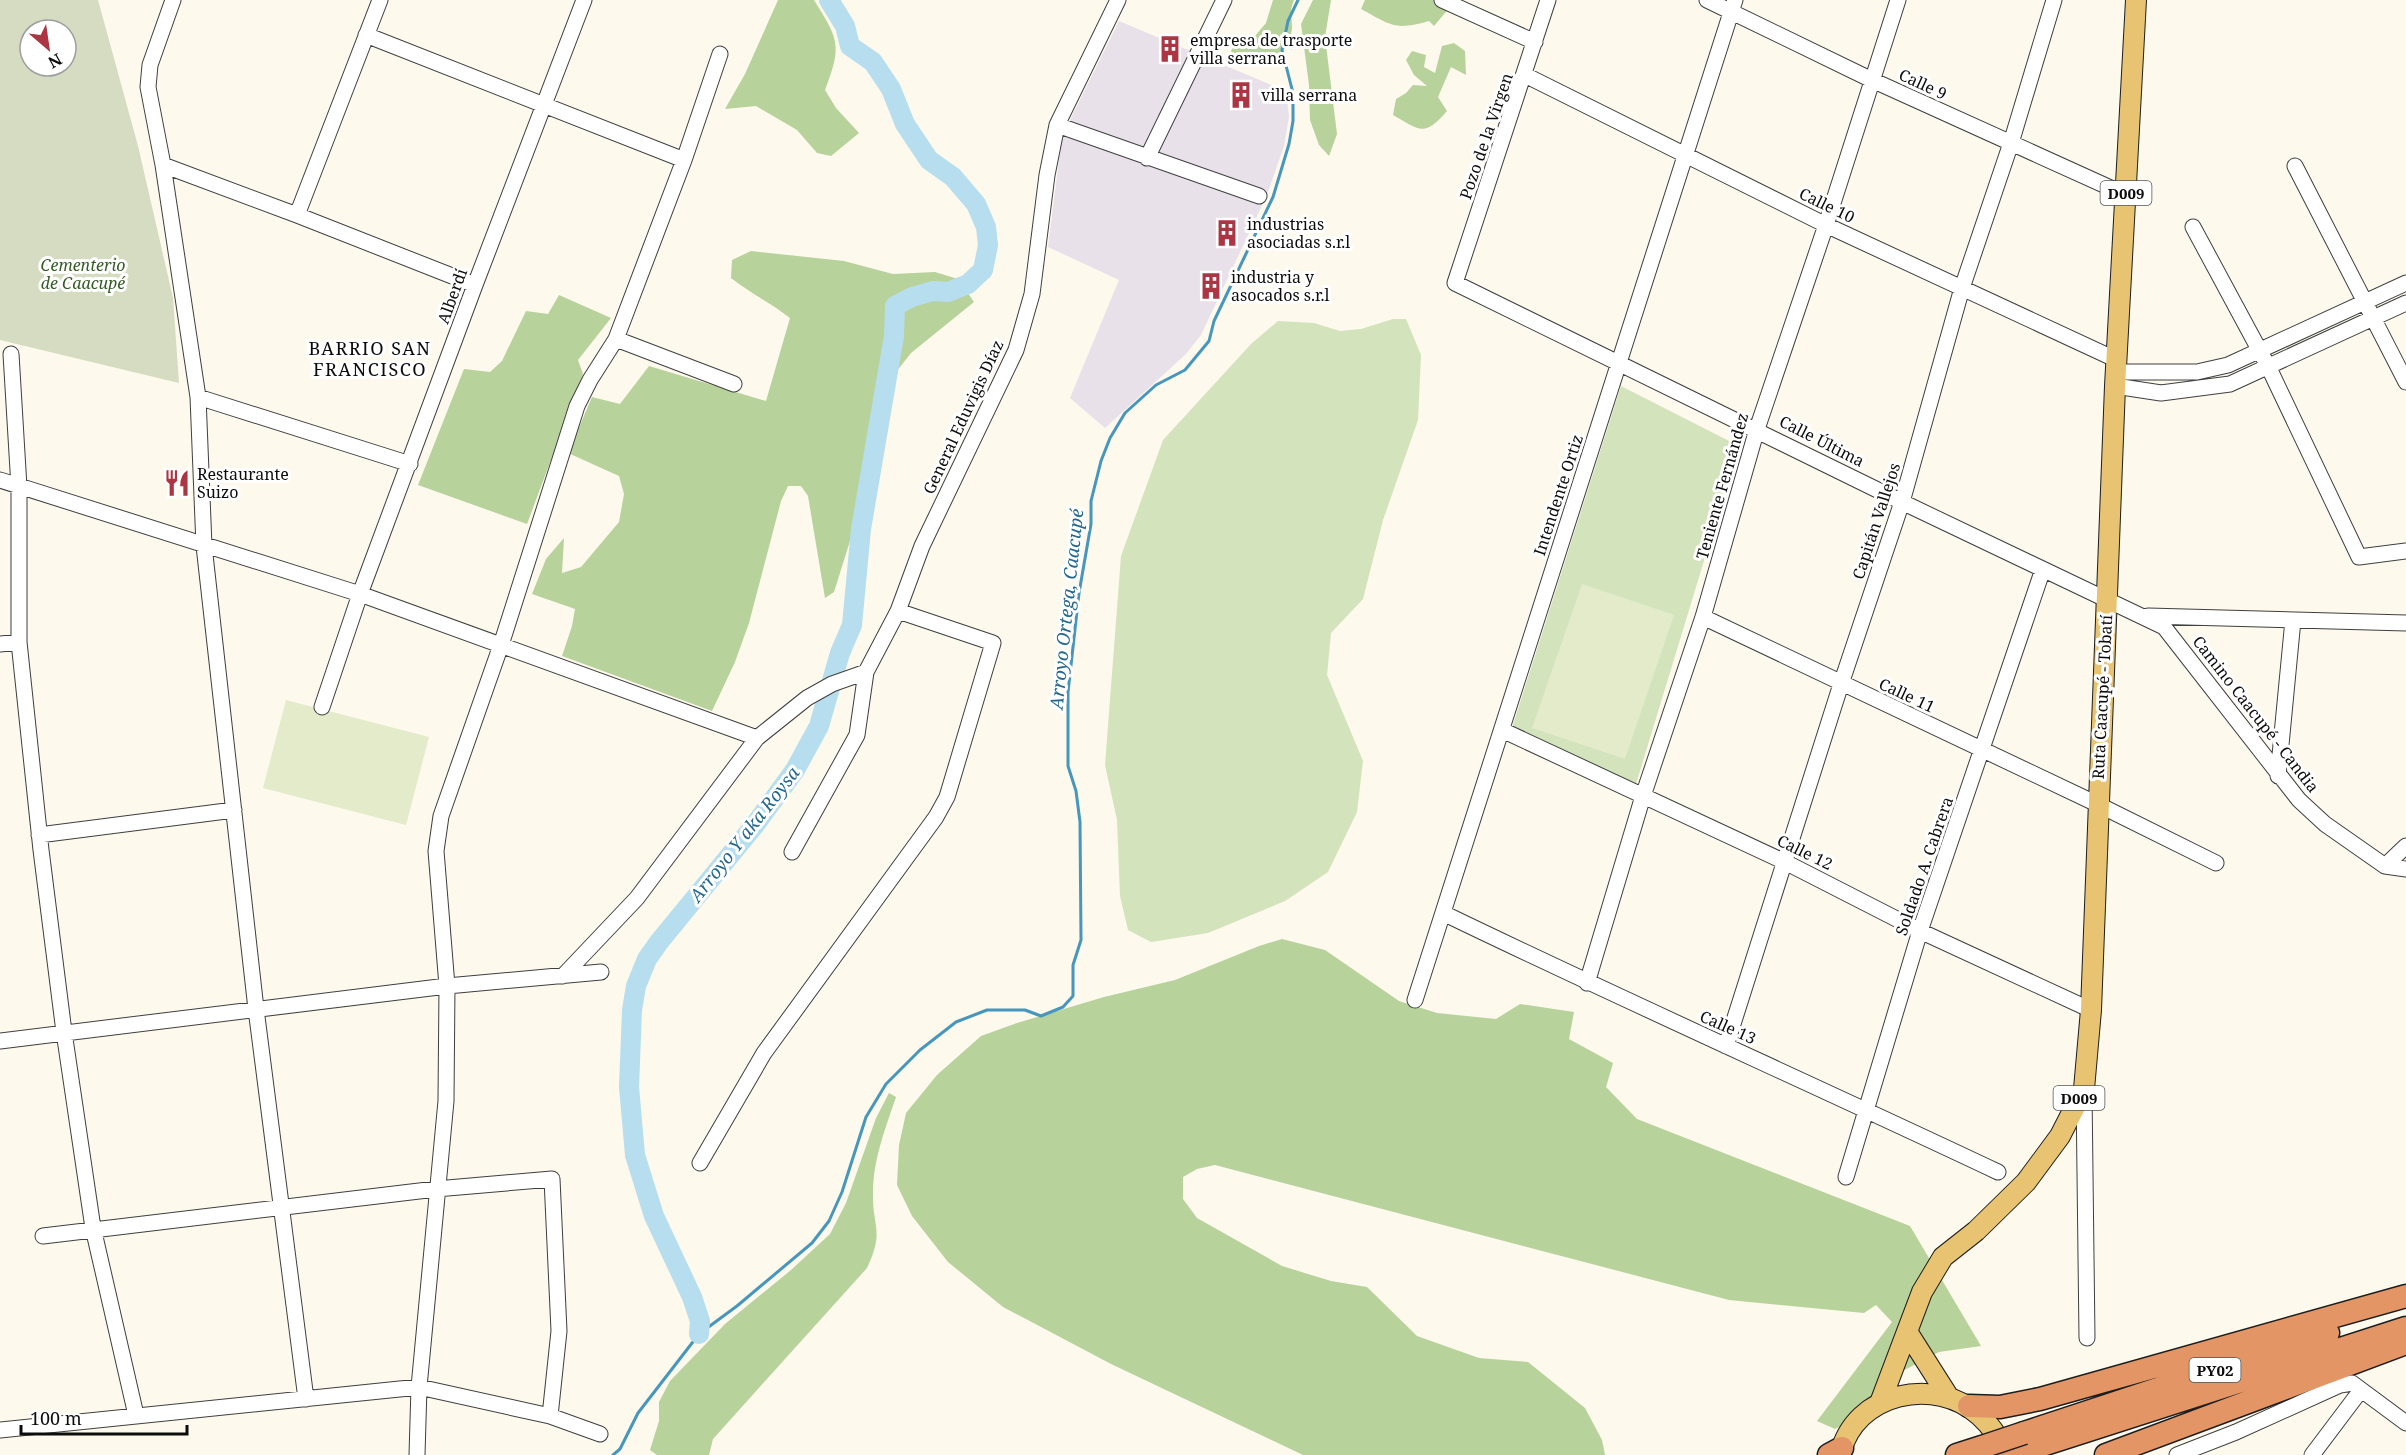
<svg xmlns="http://www.w3.org/2000/svg" width="2406" height="1455" font-family="'Noto Serif',serif">
<style>
.industrial{fill:#e8e1ea}
.green{fill:#d3e3bb}
.forest{fill:#b8d29c}
.cemetery{fill:#d5dcc1;fill-rule:evenodd}
.pitch{fill:#e3ebcb}
.lines{fill:none;stroke-linecap:round;stroke-linejoin:round}
.stream{stroke:#4796bd;stroke-width:3}
.river{stroke:#b7deee;stroke-width:20}
.minor-casing{stroke:#3f3f3f;stroke-width:17}
.major-casing{stroke:#1d1d1d;stroke-width:22}
.highway-casing{stroke:#1d1d1d;stroke-width:25}
.minor{stroke:#fff;stroke-width:15}
.major{stroke:#e8c372;stroke-width:20}
.highway{stroke:#e39565;stroke-width:22}
.highway-bridge-casing{stroke:#1d1d1d;stroke-width:25;stroke-linecap:butt}
.highway-bridge{stroke:#e39565;stroke-width:22}
.labels{text-anchor:middle;dominant-baseline:central;stroke-width:6;stroke-linejoin:round;paint-order:stroke}
.shield{fill:#fff;stroke:#555;stroke-width:1.5}
.shield-label{font-size:15px;font-weight:bold;fill:#0c0c0c}
.poi-label{font-size:16px;fill:#0c0c0c;stroke:#fff;text-anchor:start}
.street-label{font-size:16px;fill:#0c0c0c;stroke:#fff}
.park-label{font-size:16px;font-style:italic;fill:#345b24;stroke:#fff}
.neighbourhood-label{font-size:18px;letter-spacing:1.5px;fill:#0c0c0c;stroke:#fff}
.water-label{font-size:18px;font-style:italic;fill:#24688e;stroke:#fff}
</style>
<rect width="100%" height="100%" fill="#fdf9ed"/>
<path class="industrial" d="M 1119,21 L 1286,91 L 1289,117 L 1284,146 L 1267,195 L 1201,335 L 1186,354 L 1105,428 L 1070,398 L 1119,280 L 1048,247 L 1062,136 Z"/>
<path class="green" d="M 1393,319 L 1406,319 L 1421,355 L 1418,420 L 1383,520 L 1363,599 L 1331,633 L 1327,675 L 1363,761 L 1357,812 L 1328,872 L 1285,901 L 1208,933 L 1151,942 L 1128,930 L 1120,896 L 1117,820 L 1105,765 L 1121,556 L 1163,440 L 1251,344 L 1278,321 L 1314,323 L 1340,331 L 1361,329 Z
M 1621,386 L 1739,446 L 1636,784 L 1512,728 Z"/>
<path class="forest" d="M 778,0 L 814,0 C 839,40 842,45 825,90 L 836,108 L 859,133 L 831,156 L 817,153 L 797,130 L 756,106 L 725,109 L 745,74 Z
M 1273,0 L 1294,0 C 1289,11 1292,16 1292,28 C 1291,42 1279,62 1266,65 L 1252,54 L 1233,54 L 1231,51 L 1235,43 L 1246,41 L 1249,35 L 1255,36 L 1266,23 Z
M 1313,0 L 1331,0 L 1325,37 L 1337,134 L 1329,156 L 1319,145 L 1310,120 L 1309,85 L 1301,24 Z
M 1365,0 L 1456,0 L 1434,26 L 1429,21 C 1394,31 1391,25 1361,9 Z
M 1454,43 L 1465,51 L 1466,75 L 1451,67 L 1438,97 L 1447,111 C 1424,137 1421,131 1393,115 L 1396,99 L 1406,93 L 1413,85 L 1427,86 L 1414,75 L 1406,60 L 1412,51 L 1426,55 L 1424,67 L 1435,73 L 1442,46 Z
M 751,251 L 844,261 L 893,274 L 935,272 L 958,279 L 974,302 L 911,353 L 896,372 L 878,408 L 861,506 L 834,592 L 825,598 L 808,496 L 801,486 L 788,486 L 781,501 L 749,623 L 735,662 L 712,711 L 562,656 L 572,626 L 575,609 L 532,594 L 546,559 L 564,538 L 562,573 L 581,567 L 619,522 L 624,494 L 619,476 L 568,453 L 592,397 L 620,404 L 649,366 L 766,401 L 790,318 C 771,303 750,293 731,278 L 732,260 Z
M 559,295 L 611,318 L 578,360 L 583,374 L 527,524 L 418,485 L 464,369 L 490,372 L 502,361 L 526,311 L 548,314 Z
M 1282,939 L 1325,950 L 1399,1001 L 1437,1013 L 1496,1019 L 1520,1004 L 1574,1012 L 1569,1039 L 1613,1063 L 1606,1087 L 1637,1119 L 1910,1226 L 1981,1346 L 1939,1352 L 1893,1376 L 1863,1416 L 1835,1429 L 1817,1421 L 1892,1322 L 1876,1305 L 1864,1313 L 1729,1300 L 1215,1165 L 1197,1169 L 1183,1177 L 1183,1199 L 1197,1218 L 1282,1266 L 1331,1281 L 1367,1287 L 1417,1336 L 1479,1358 L 1528,1362 L 1585,1408 L 1602,1440 L 1605,1455 L 1303,1455 L 1111,1364 L 1003,1307 L 948,1262 L 912,1216 L 897,1185 L 899,1145 L 906,1113 L 937,1075 L 981,1036 L 1017,1023 L 1104,997 L 1175,980 L 1259,946 Z
M 889,1093 L 896,1097 C 886,1127 873,1159 873,1192 C 872,1228 885,1230 867,1268 L 713,1439 L 709,1455 L 657,1455 L 650,1450 L 659,1421 L 659,1402 L 670,1381 L 725,1324 L 791,1270 L 830,1234 L 846,1203 L 876,1118 Z"/>
<path class="cemetery" d="M 0,0 L 98,0 L 138,146 L 173,298 L 179,383 L 0,340 ZM 30,30 L 66,30 L 66,66 L 30,66 Z"/>
<path class="pitch" d="M 1582,584 L 1674,615 L 1625,759 L 1532,728 Z
M 286,700 L 429,737 L 406,825 L 263,788 Z"/>
<g class="lines">
<path class="stream" d="M 613,1455 L 620,1449 L 638,1413 L 699,1334 L 737,1306 L 812,1243 L 829,1221 L 842,1192 L 866,1117 L 886,1084 L 920,1050 L 956,1022 L 987,1010 L 1025,1010 L 1041,1016 L 1063,1007 L 1073,996 L 1073,965 L 1081,940 L 1080,822 L 1076,791 L 1068,766 L 1068,692 L 1079,593 L 1091,524 L 1091,501 L 1101,461 L 1110,438 L 1125,413 L 1156,385 L 1185,370 L 1209,341 L 1214,321 L 1273,197 L 1289,144 L 1293,121 L 1293,93 L 1282,50 L 1288,21 L 1298,0"/>
<path class="river" d="M 699,1334 L 700,1321 L 692,1297 L 654,1216 L 635,1155 L 629,1087 L 632,1010 L 636,986 L 647,959 L 659,942 L 754,826 L 795,770 L 819,726 L 840,653 L 852,625 L 861,529 L 894,336 L 895,306 L 912,297 L 933,291 L 948,292 L 968,284 L 983,270 L 988,245 L 986,227 L 976,204 L 953,177 L 929,160 L 905,124 L 891,89 L 873,62 L 850,46 L 845,26 L 829,0"/>
<defs>
<path id="minor" d="M 173,0 L 150,65 L 148,87 L 163,165 L 198,397 L 204,546 L 256,1009 L 306,1399
M 1442,0 L 1535,42
M 1548,0 L 1455,283 L 1902,502 L 2164,627 L 2299,800 L 2325,824 L 2385,866 L 2406,869
M 1707,0 L 1872,80 L 2126,195
M 366,35 L 684,160
M 1525,75 L 1826,225 L 2117,360
M 1057,125 L 1259,196
M 1147,158 L 1224,0
M 163,165 L 297,215 L 475,285
M 2295,166 L 2406,382
M 297,215 L 380,0
M 2193,227 L 2269,368 L 2359,557 L 2406,551
M 616,339 L 734,384
M 11,354 L 19,487 L 19,642 L 41,850 L 64,1032 L 93,1228 L 136,1415
M 2117,372 L 2197,372 L 2228,365 L 2406,283
M 2115,386 L 2161,393 L 2230,384 L 2406,303
M 198,397 L 410,464
M 0,480 L 360,594 L 757,738
M 2148,616 L 2406,623
M 1703,617 L 2097,804 L 2216,863
M 0,644 L 19,642
M 322,707 L 360,594 L 475,285 L 584,0
M 1502,730 L 1785,862 L 1920,931 L 2091,1010
M 2278,776 L 2293,620
M 39,835 L 234,810
M 792,852 L 857,735 L 866,672 L 898,611 L 922,546 L 1016,350 L 1032,294 L 1047,175 L 1057,125 L 1118,0
M 2385,866 L 2406,846
M 1443,913 C 1627,1002 1814,1085 1998,1172
M 563,976 L 637,898 L 757,738 L 807,698 L 832,684 L 866,672
M 1587,983 L 1643,796 L 1703,617 L 1757,429 L 1826,225 L 1898,0
M 1415,1000 L 1735,0
M 0,1041 L 447,986 L 601,972
M 1726,1046 L 1841,684 L 1902,502 L 1962,288 L 2011,143 L 2054,0
M 2084,1091 L 2087,1338
M 700,1163 L 764,1053 L 936,817 L 947,797 L 993,643 L 898,611
M 1846,1177 L 1920,931 L 2043,569
M 43,1236 L 436,1189 L 552,1179 L 559,1331 L 550,1416
M 0,1430 L 419,1387 L 550,1416 L 600,1434
M 417,1455 L 419,1387 L 446,1101 L 447,986 L 436,851 L 441,816 L 501,645 L 577,406 L 590,380 L 616,339 L 684,160 L 720,54
M 2177,1455 L 2236,1432 L 2340,1385 L 2352,1383 L 2406,1423
M 2312,1455 L 2361,1390"/>
<path id="major" d="M 1908,1333 L 1948,1396
M 1880,1403 L 1922,1292 L 1943,1257 L 1976,1231 L 2026,1182 L 2060,1136 L 2084,1089 L 2091,1010 L 2115,386 L 2136,0
M 1840,1455 C 1854,1392 1936,1375 1980,1416 C 1991,1426 2001,1440 2004,1455"/>
<path id="highway" d="M 1969,1406 L 2000,1407 L 2040,1399 L 2406,1296
M 2024,1433 L 2328,1333
M 1829,1455 L 1842,1448
M 1957,1455 L 1982,1447
M 2011,1455 L 2406,1328
M 2106,1455 L 2406,1343"/>
</defs>
<use href="#minor" class="minor-casing"/>
<use href="#major" class="major-casing"/>
<use href="#highway" class="highway-casing"/>
<use href="#minor" class="minor"/>
<use href="#major" class="major"/>
<use href="#highway" class="highway"/>
<defs>
<path id="highway-bridge" d="M 1982,1447 L 2024,1433"/>
</defs>
<use href="#highway-bridge" class="highway-bridge-casing"/>
<use href="#highway-bridge" class="highway-bridge"/>
</g>
<defs>
<symbol id="building-bare" viewBox="-9 -9 18 18"><path d="M-4-6H4V6H1V3H-1V6H-4ZM-2.5-4.3h1.7v1.8h-1.7ZM.8-4.3h1.7v1.8H.8ZM-2.5-1h1.7V.8h-1.7ZM.8-1h1.7V.8H.8Z" fill="#ab3543" stroke="#fff" stroke-width="2.5" paint-order="stroke"/></symbol>
<symbol id="restaurant-bare" viewBox="-9 -9 18 18"><path d="M-5-6h1v4h1v-4h1v4h1v-4h1v5L-1.5 .5V6h-2V.5L-5-1ZM5-6V6H3V1.5H1.5Q1.5-4 5-6Z" fill="#ab3543" stroke="#fff" stroke-width="2.5" paint-order="stroke"/></symbol>
</defs>
<g fill-rule="evenodd">
<use href="#building-bare" x="1151" y="30" width="38" height="38"/>
<use href="#building-bare" x="1222" y="76" width="38" height="38"/>
<use href="#building-bare" x="1208" y="214" width="38" height="38"/>
<use href="#building-bare" x="1192" y="267" width="38" height="38"/>
<use href="#restaurant-bare" x="158" y="464" width="38" height="38"/>
</g>
<g class="labels">
<g class="shield">
<rect x="2100.5" y="181" width="51" height="24" rx="4.5"/>
<rect x="2053.5" y="1086" width="51" height="24" rx="4.5"/>
<rect x="2189.5" y="1358" width="51" height="24" rx="4.5"/>
</g>
<g class="shield-label">
<text x="2126" y="193">D009</text>
<text x="2079" y="1098">D009</text>
<text x="2215" y="1370">PY02</text>
</g>
<g class="poi-label">
<text x="1190" y="40">empresa de trasporte<tspan x="1190" dy="18">villa serrana</tspan></text>
<text x="1261" y="95">villa serrana</text>
<text x="1247" y="224">industrias<tspan x="1247" dy="18">asociadas s.r.l</tspan></text>
<text x="1231" y="277">industria y<tspan x="1231" dy="18">asocados s.r.l</tspan></text>
<text x="197" y="474">Restaurante<tspan x="197" dy="18">Suizo</tspan></text>
</g>
<g class="street-label">
<text transform="translate(1923 84) rotate(25)">Calle 9</text>
<text transform="translate(1486 136) rotate(-71)">Pozo de la Virgen</text>
<text transform="translate(1827 205) rotate(26)">Calle 10</text>
<text transform="translate(452 296) rotate(-70)">Alberdi</text>
<text transform="translate(963 417) rotate(-65)">General Eduvigis Díaz</text>
<text transform="translate(1822 441) rotate(27)">Calle Última</text>
<text transform="translate(1722 486) rotate(-74)">Teniente Fernández</text>
<text transform="translate(1558 495) rotate(-72)">Intendente Ortiz</text>
<text transform="translate(1876 521) rotate(-72)">Capitán Vallejos</text>
<text transform="translate(1907 695) rotate(25)">Calle 11</text>
<text transform="translate(2102 697) rotate(-87)">Ruta Caacupé - Tobatí</text>
<text transform="translate(2256 714) rotate(52)">Camino Caacupé - Candia</text>
<text transform="translate(1805 852) rotate(26)">Calle 12</text>
<text transform="translate(1924 866) rotate(-71)">Soldado A. Cabrera</text>
<text transform="translate(1728 1027) rotate(24)">Calle 13</text>
</g>
<g class="park-label">
<text x="83" y="265">Cementerio<tspan x="83" dy="18">de Caacupé</tspan></text>
</g>
<g class="neighbourhood-label">
<text x="370" y="348">BARRIO SAN<tspan x="370" dy="21">FRANCISCO</tspan></text>
</g>
<g class="water-label">
<text transform="translate(1066 609) rotate(-84)">Arroyo Ortega, Caacupé</text>
<text transform="translate(744 834) rotate(-52)">Arroyo Y aka Roysa</text>
</g>
</g>
<g transform="translate(48 48) rotate(151)"><circle r="28" fill="#ffffff" stroke="#9e9e9e" stroke-width="1.5"/>
<path d="M0-4.5L10 22L0 15L-10 22Z" fill="#ab3543"/>
<text y="-9" font-size="16" font-weight="bold" text-anchor="middle" fill="#0c0c0c">N</text>
</g>
<path d="M21 1425v9h166v-9" fill="none" stroke="#0c0c0c" stroke-width="3"/>
<text x="30" y="1425" font-size="18" fill="#0c0c0c" stroke="#ffffff" stroke-width="4.5" paint-order="stroke">100 m</text>
</svg>
